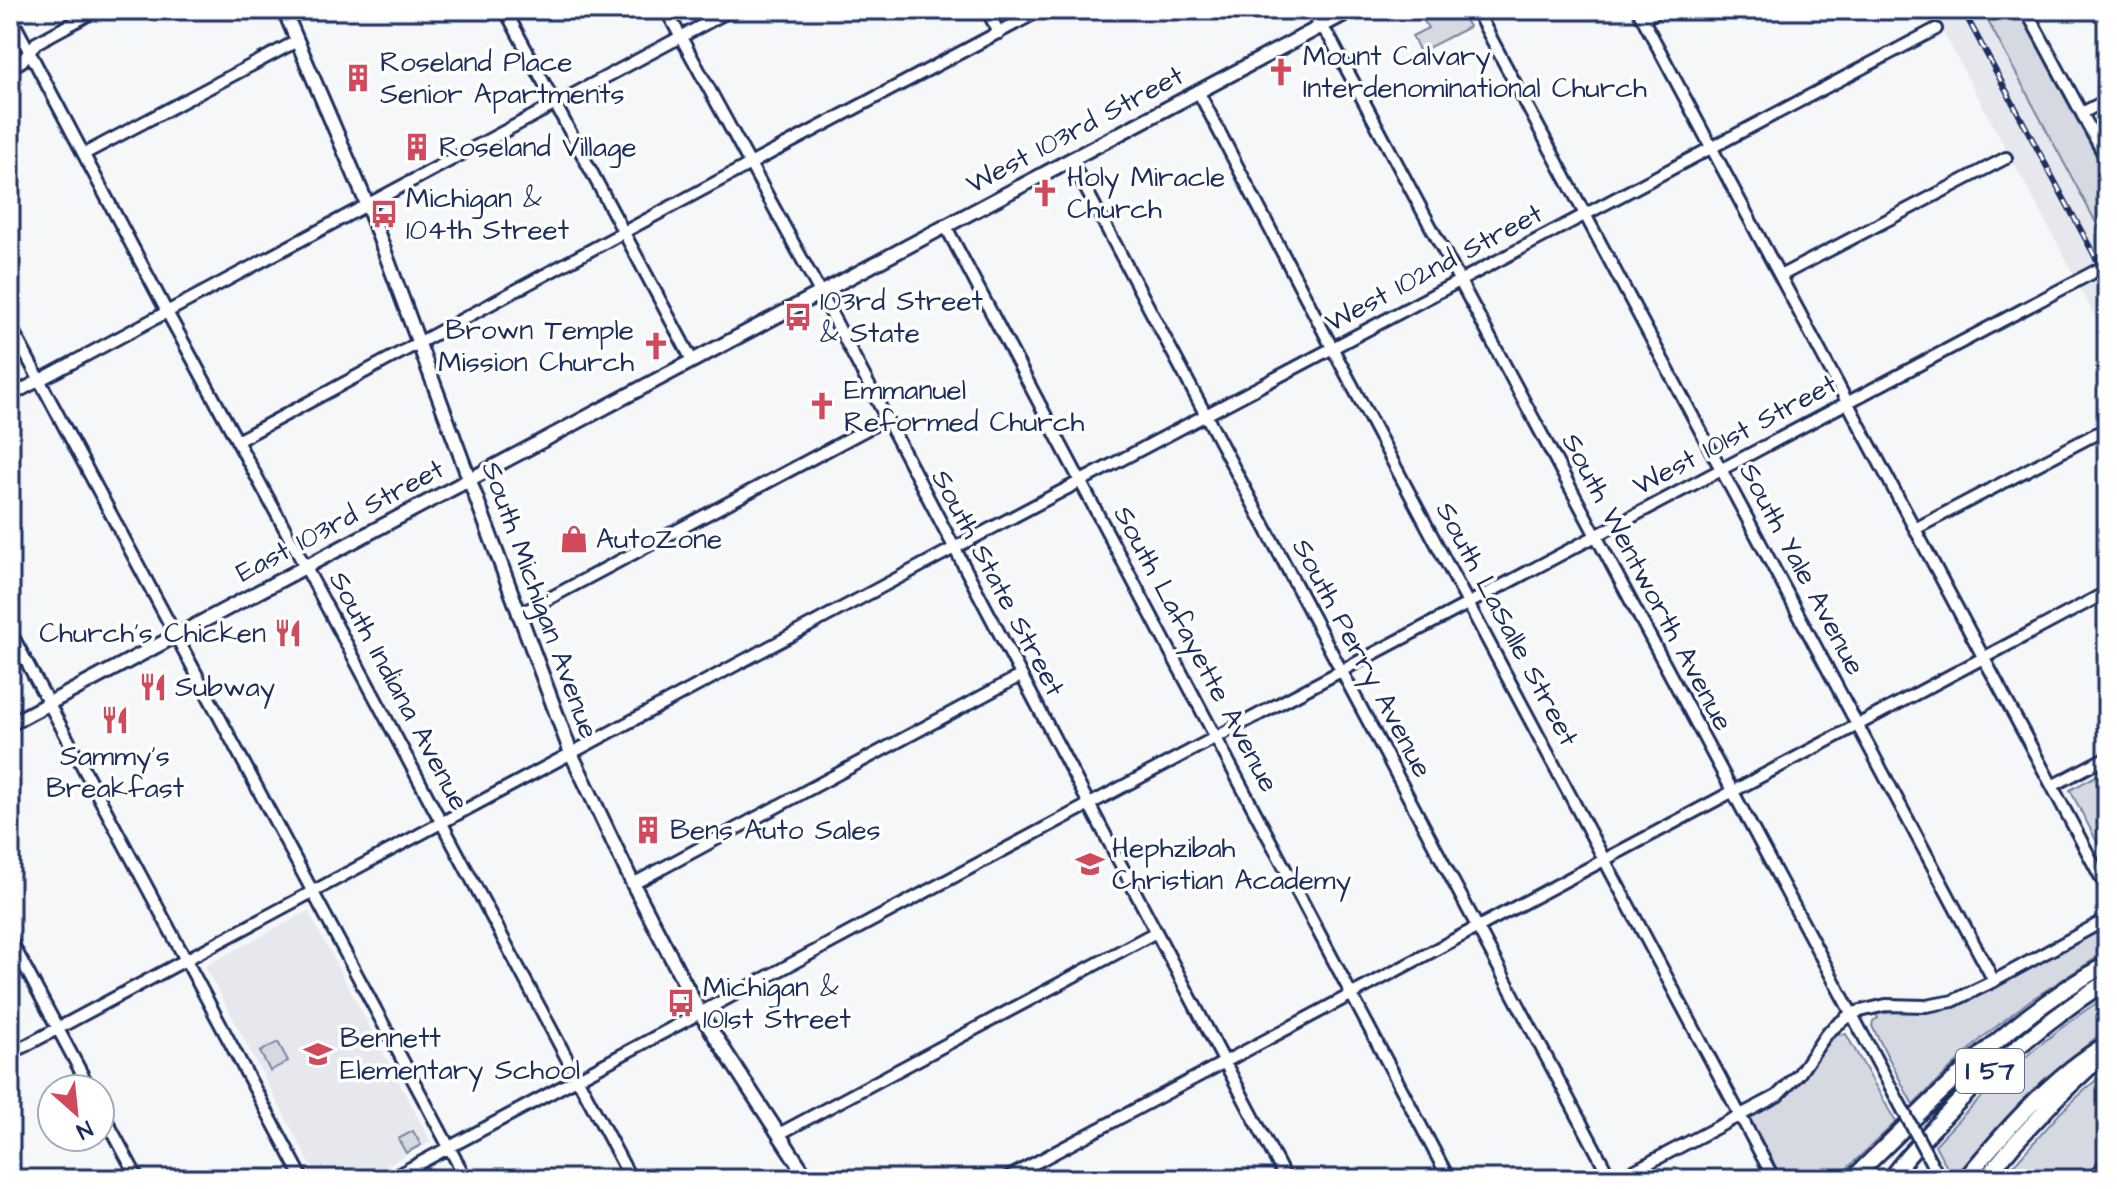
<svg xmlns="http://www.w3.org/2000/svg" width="2117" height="1189" font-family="'Architects Daughter',sans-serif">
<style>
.built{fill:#e6e8ee}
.green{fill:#d6d9e2;stroke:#7884a0;stroke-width:2}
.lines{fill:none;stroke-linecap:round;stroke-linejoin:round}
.minor-casing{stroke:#1b2f5e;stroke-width:16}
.major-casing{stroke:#1b2f5e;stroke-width:18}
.highway-casing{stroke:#1b2f5e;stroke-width:20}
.minor{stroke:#fff;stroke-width:10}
.major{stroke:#fff;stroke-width:12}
.highway{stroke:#fff;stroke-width:14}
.rail-casing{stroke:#1b2f5e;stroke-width:6}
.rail{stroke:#fff;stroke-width:3;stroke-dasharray:9;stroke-linecap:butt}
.minor-bridge-casing{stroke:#1b2f5e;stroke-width:16;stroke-linecap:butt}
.minor-bridge{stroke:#fff;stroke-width:10}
.labels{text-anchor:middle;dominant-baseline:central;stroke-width:7;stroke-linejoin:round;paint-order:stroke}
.shield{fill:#fff;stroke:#5f6d8e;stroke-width:2}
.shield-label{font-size:26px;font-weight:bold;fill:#1b2f5e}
.poi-label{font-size:28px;fill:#1b2f5e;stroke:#fff;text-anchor:start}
.street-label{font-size:28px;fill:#1b2f5e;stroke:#fff}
</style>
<rect width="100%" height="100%" fill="#f6f7f9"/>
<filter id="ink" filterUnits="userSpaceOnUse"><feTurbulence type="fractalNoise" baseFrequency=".0125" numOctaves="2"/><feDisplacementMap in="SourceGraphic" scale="16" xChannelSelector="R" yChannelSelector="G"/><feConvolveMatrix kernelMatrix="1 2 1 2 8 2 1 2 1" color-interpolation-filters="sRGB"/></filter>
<g filter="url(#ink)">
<path class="built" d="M 1931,10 L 1982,10 L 2107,243 L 2107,259 L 2075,276 Z
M 2107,274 L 2107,339 L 2080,289 Z
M 308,911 L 431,1142 L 361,1179 L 318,1179 L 205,966 Z"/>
<path class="green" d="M 1418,10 L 1460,10 L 1469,27 L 1420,52 L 1412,36 L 1428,28 Z
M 1982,10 L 2018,10 L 2107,176 L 2107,243 Z
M 2107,770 L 2107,861 L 2070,790 Z
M 2107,927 L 2107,951 L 2029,1001 L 1983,1037 L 1913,1105 L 1872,1026 L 1873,1021 L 1878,1018 L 1876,1014 C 1904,1009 1933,1014 1960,1005 Z
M 2107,996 L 2107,1028 L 2031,1093 L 1953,1179 L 1935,1145 C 1987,1088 2043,1037 2107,996 Z
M 1838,1033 L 1840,1035 L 1846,1034 L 1896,1122 L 1836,1179 L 1778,1179 L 1779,1173 L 1751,1120 L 1751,1117 C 1765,1107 1781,1101 1794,1088 C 1810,1071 1821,1050 1838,1033 Z
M 278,1042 L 288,1061 L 270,1071 L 260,1052 Z
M 2107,1070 L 2107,1150 L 2084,1179 L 2001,1179 L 2061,1112 Z
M 413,1131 L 421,1145 L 406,1153 L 398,1139 Z"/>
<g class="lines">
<defs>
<path id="minor" d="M 505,10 L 692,360
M 666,10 L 820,292 L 1286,1179
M 987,10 L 999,33
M 1309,10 L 1330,38 L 1339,55 L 1903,1110
M 1476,10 L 1994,981
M 1638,10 L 2107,889
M 2026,10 L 2107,160
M 10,15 L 167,312 L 305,566 L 631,1179
M 1643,19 L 1660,10
M 10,68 L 22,61 L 36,43 L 97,10
M 1198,91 L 1327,338 L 1774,1179
M 2082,113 L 2107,100
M 84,154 L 297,41
M 1070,159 L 1611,1179
M 945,225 L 1449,1179
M 1780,276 L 2006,158
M 10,325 L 466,1179
M 10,396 L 731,10
M 237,441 L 750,164 L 1041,10
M 1915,529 L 2107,428
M 518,615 L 886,419
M 10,631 L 303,1179
M 2052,786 L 2107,757
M 633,884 L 1020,676
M 10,939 L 90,1089
M 10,1054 L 941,555 L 1936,29
M 100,1108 L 138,1179
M 779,1134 L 1156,932
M 390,1179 L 1088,805 L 2107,265
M 1005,1179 L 2107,592
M 1618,1179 L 1777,1096 L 1799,1074 L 1827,1033 L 1852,1013 L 1886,1005 L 1926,1006 L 1953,1001 L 1994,981 L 2107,919
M 2093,1179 L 2107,1162"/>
<path id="major" d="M 284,10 L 367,204 L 571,753 L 633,884 L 700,1013 L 808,1179
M 10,724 L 1352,10"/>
<path id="highway" d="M 1852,1179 C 1932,1102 2008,1018 2107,964
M 1890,1179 C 1901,1162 1916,1148 1930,1132 C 1982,1074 2041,1024 2107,981
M 1965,1179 C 2003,1133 2055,1073 2107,1044
M 1985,1179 L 2014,1144 L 2056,1099 L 2107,1051"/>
</defs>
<use href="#minor" class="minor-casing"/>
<use href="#major" class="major-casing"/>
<use href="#highway" class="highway-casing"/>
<use href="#minor" class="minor"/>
<use href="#major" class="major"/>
<use href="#highway" class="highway"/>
<defs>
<path id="rail" d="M 1963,10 L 2107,279"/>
</defs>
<use href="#rail" class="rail-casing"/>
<use href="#rail" class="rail"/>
<defs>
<path id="minor-bridge" d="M 1903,1110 L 1940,1179"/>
</defs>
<use href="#minor-bridge" class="minor-bridge-casing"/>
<use href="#minor-bridge" class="minor-bridge"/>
</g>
</g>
<defs>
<symbol id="church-bare" viewBox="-9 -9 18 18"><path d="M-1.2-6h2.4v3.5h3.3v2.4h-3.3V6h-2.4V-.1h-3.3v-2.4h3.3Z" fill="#d1495b" stroke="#fff" stroke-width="2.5" paint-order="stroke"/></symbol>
<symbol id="building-bare" viewBox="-9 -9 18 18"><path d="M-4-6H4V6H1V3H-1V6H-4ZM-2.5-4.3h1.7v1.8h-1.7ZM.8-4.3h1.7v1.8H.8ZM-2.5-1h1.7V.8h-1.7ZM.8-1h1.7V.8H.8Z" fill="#d1495b" stroke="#fff" stroke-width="2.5" paint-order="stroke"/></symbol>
<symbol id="bus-bare" viewBox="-9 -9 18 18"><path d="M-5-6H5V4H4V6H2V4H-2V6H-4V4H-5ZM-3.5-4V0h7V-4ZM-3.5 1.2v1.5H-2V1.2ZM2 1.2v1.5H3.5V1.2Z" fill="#d1495b" stroke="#fff" stroke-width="2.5" paint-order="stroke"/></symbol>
<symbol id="shop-bare" viewBox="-9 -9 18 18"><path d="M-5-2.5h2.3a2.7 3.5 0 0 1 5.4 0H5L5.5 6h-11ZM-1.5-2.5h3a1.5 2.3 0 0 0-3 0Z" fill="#d1495b" stroke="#fff" stroke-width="2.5" paint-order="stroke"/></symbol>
<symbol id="restaurant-bare" viewBox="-9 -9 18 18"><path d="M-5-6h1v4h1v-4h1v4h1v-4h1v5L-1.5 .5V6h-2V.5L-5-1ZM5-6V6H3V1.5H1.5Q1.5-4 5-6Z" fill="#d1495b" stroke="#fff" stroke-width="2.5" paint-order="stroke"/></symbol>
<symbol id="school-bare" viewBox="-9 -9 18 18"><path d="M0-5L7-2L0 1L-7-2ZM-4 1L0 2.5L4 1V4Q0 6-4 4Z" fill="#d1495b" stroke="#fff" stroke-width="2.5" paint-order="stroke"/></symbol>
</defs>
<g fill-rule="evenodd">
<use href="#church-bare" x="1261" y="52" width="40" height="40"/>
<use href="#building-bare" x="338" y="58" width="40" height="40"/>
<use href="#building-bare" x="397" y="127" width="40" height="40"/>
<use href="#church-bare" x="1025" y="173" width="40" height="40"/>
<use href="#bus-bare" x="364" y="194" width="40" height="40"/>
<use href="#bus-bare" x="778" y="297" width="40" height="40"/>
<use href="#church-bare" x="636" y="326" width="40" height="40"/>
<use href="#church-bare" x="802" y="386" width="40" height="40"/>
<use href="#shop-bare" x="554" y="519" width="40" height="40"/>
<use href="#restaurant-bare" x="268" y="613" width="40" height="40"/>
<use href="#restaurant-bare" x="133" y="667" width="40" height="40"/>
<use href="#restaurant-bare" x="95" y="700" width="40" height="40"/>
<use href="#building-bare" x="628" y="810" width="40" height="40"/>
<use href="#school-bare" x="1070" y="844" width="40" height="40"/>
<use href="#bus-bare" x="661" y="983" width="40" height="40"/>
<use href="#school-bare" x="298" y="1034" width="40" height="40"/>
</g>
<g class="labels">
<rect class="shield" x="1956" y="1049" width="68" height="44" rx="6"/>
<g class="shield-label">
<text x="1990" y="1071">I 57</text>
</g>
<g class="poi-label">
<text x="1303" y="56">Mount Calvary<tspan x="1303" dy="32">Interdenominational Church</tspan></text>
<text x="380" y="62">Roseland Place<tspan x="380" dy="32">Senior Apartments</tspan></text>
<text x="439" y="147">Roseland Village</text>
<text x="1067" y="177">Holy Miracle<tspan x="1067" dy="32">Church</tspan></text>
<text x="406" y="198">Michigan &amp;<tspan x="406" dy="32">104th Street</tspan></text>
<text x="820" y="301">103rd Street<tspan x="820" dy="32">&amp; State</tspan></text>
<text x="634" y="330" text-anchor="end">Brown Temple<tspan x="634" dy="32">Mission Church</tspan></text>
<text x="844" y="390">Emmanuel<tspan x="844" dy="32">Reformed Church</tspan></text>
<text x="596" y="539">AutoZone</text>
<text x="266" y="633" text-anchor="end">Church's Chicken</text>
<text x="175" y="687">Subway</text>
<text x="115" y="756" text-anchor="middle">Sammy's<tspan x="115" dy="32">Breakfast</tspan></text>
<text x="670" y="830">Bens Auto Sales</text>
<text x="1112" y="848">Hephzibah<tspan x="1112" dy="32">Christian Academy</tspan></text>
<text x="703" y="987">Michigan &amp;<tspan x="703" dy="32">101st Street</tspan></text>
<text x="340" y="1038">Bennett<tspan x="340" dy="32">Elementary School</tspan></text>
</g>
<g class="street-label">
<text transform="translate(1075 130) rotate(-28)">West 103rd Street</text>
<text transform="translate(1434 268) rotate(-28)">West 102nd Street</text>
<text transform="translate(1735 435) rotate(-28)">West 101st Street</text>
<text transform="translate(340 521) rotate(-28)">East 103rd Street</text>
<text transform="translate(1802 569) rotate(62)">South Yale Avenue</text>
<text transform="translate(1647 582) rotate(62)">South Wentworth Avenue</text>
<text transform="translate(998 583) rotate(62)">South State Street</text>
<text transform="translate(540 600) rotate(70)">South Michigan Avenue</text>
<text transform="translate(1507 624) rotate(62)">South LaSalle Street</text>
<text transform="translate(1196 649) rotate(62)">South Lafayette Avenue</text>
<text transform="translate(1362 658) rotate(62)">South Perry Avenue</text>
<text transform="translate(399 691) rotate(62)">South Indiana Avenue</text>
</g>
</g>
<rect width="2117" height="1189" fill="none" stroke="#fff" stroke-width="40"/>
<rect x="20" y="20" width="2077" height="1149" fill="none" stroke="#1b2f5e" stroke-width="3" filter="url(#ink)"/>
<g transform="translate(76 1113) rotate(153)"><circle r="38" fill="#ffffff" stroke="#a4acbf" stroke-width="2"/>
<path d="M0-6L14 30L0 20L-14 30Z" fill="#d1495b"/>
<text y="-12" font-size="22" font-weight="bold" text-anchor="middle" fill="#1b2f5e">N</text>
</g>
</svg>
